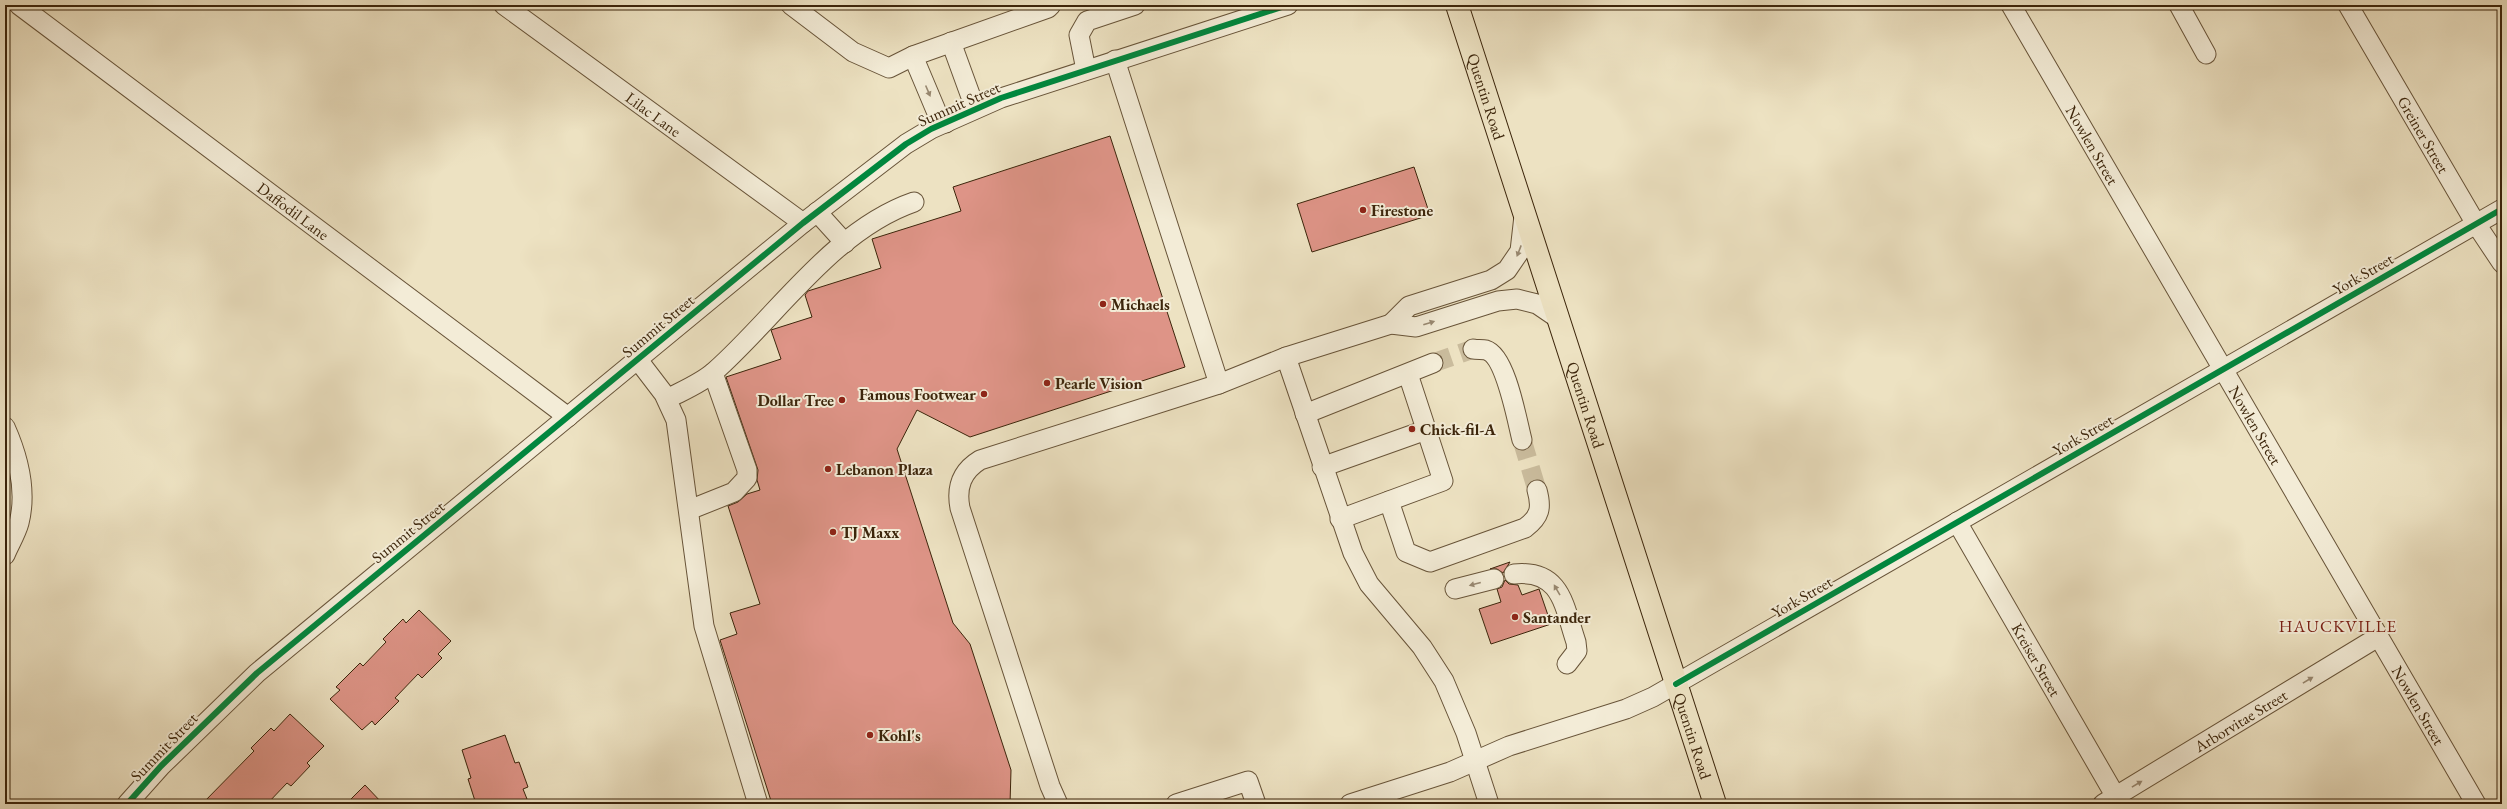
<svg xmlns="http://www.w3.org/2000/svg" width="2507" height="809" font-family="'EB Garamond',serif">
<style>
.building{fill:#de9487;stroke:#3c250b}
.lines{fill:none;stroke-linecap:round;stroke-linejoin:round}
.minor-tunnel{stroke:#cabc9d;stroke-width:19;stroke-dasharray:19 10;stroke-linecap:butt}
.minor-casing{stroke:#685439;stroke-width:21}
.highway-casing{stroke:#3c250b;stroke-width:24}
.minor{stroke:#f3ecd7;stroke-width:19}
.highway{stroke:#ede2c2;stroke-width:22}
.cycleway-casing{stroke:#f3ecd7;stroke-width:8}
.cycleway{stroke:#00873e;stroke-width:6}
.oneway{fill:#988871}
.poi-dot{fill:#8f2418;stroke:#f3ecd7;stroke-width:1.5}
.labels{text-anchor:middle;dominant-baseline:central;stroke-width:4;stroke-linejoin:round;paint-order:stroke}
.street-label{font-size:16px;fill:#3c250b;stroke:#f3ecd7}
.poi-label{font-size:16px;font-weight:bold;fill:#3c250b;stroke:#f3ecd7;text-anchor:start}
.neighbourhood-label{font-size:17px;letter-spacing:1px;fill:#7a1f14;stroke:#f3ecd7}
</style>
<rect width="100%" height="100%" fill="#ede2c2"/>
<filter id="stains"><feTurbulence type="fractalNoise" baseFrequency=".005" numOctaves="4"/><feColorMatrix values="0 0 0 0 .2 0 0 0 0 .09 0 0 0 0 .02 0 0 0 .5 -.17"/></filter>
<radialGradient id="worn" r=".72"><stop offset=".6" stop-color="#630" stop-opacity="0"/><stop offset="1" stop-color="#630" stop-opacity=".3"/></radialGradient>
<path class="building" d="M 1110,136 L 1185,367 L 970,437 L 917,410 L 897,449 L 953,623 L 970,644 L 1011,770 L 1010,804 L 772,804 L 720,640 L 737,634 L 730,613 L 760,604 L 728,506 L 738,502 L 747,494 L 760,490 L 757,480 L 758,470 L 726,377 L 781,359 L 771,330 L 812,317 L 805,295 L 808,291 L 881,268 L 872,239 L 961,211 L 953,187 Z
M 1414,167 L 1430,215 L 1312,252 L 1297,204 Z
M 1510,562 L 1503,573 L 1497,569 L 1490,569 Z
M 1505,580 L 1509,584 L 1518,585 L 1522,595 L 1539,589 L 1551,624 L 1491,644 L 1479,609 L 1501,602 L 1497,589 L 1502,587 Z
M 419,610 L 451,641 L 438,654 L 442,658 L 422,678 L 418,674 L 395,698 L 399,701 L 375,725 L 372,721 L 362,730 L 330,699 L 340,690 L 336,687 L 360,663 L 363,666 L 386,642 L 383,639 L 403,619 L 406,623 Z
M 290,714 L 324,746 L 307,763 L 310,766 L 291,786 L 287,783 L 267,804 L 202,804 L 254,751 L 251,748 L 271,728 L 274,731 Z
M 505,735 L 515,763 L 519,762 L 528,787 L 523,789 L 529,804 L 476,804 L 468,779 L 471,778 L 462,750 Z
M 365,785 L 383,804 L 346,804 Z"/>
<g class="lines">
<path class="minor-tunnel" d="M 1433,363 L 1473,349
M 1522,440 L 1537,490"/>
<defs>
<g id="minor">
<path id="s1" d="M 19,5 L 568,417"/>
<path id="s2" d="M 504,5 L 803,223"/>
<path d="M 791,5 L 853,52 L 889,68 L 913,56 L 1048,8 L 1051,5"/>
<path id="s3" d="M 2011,5 L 2476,804"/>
<path d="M 2179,5 L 2206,54"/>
<path id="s4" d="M 2348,5 L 2476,224 L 2502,263"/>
<path d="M 951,42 L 975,108"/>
<path d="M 913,56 L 937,113 L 946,123"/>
<path d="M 1115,60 L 1219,384"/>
<path d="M 1086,70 L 1079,35 L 1087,21 L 1135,5"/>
<path d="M 817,212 L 845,243"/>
<path d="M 1391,324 L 1409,306 L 1491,280 L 1507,270 L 1520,251 L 1524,216"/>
<path d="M 1473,349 C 1477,350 1482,349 1486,350 C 1506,356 1517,421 1522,440"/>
<path d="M 1286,357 L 1353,553 L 1369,584 L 1422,647 L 1444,681 L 1466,733 L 1489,804"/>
<path d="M 638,360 L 664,394 L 676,420 L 704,626 L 758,804"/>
<path d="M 667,399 C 682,391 702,383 715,371 C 777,316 833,230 914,202"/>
<path d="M 1305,414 L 1433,363"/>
<path d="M 5,427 C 18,456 27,491 19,523 C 16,534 9,545 5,555"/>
<path d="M 1322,467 L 1426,430"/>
<path d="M 1389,501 L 1406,552 L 1430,562 L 1525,528 C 1540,517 1542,508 1537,490"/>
<path d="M 689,510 L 734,492 L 747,478 L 747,470 L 713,373"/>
<path d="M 1340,519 L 1443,481 L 1408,374"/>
<path id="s5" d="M 1957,522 L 2116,797"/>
<path d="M 1514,574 C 1562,569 1564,607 1576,642 L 1577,651 L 1567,664"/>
<path d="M 1455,589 L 1494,579"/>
<path d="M 127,804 L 161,766 L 257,673 L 803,223 L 906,144 L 931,129 L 1001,98 L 1288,5"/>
<path d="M 1058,804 L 1050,786 L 960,508 C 956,487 962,471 980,460 L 1219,384 L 1286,357 L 1391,324 L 1416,327 L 1498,301 L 1517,299 L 1537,304 L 1559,319"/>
<path d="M 1176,804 L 1248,781 L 1256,804"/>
<path d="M 1350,804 L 1450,772 L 1509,746 L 1626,709 L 1653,697 L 2502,209"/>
<path id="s6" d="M 2103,804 L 2378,637"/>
</g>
<g id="highway">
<path id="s7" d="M 1457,5 L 1715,804"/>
</g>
</defs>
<use href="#minor" class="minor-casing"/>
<use href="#highway" class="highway-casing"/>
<use href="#minor" class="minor"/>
<use href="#highway" class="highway"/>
<defs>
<path id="cycleway" d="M 1676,684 L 2502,209
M 127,804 L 161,766 L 257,673 L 803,223 L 906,144 L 931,129 L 1001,98 L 1288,5"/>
</defs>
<use href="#cycleway" class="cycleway-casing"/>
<use href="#cycleway" class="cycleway"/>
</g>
<defs><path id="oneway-solid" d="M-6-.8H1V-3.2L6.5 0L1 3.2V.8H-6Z"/></defs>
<g class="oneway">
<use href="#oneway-solid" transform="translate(928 91) rotate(67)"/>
<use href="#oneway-solid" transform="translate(1519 251) rotate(111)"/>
<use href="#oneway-solid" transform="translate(1429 323) rotate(-18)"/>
<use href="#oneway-solid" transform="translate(1475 584) rotate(165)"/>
<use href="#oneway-solid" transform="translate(1557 590) rotate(-120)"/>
<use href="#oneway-solid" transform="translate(2308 680) rotate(-31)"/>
<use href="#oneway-solid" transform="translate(2137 784) rotate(-31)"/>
</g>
<g class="poi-dot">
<circle cx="1363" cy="210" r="4"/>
<circle cx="1103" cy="304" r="4"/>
<circle cx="1047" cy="383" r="4"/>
<circle cx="984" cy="394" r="4"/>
<circle cx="842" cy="400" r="4"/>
<circle cx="1412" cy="429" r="4"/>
<circle cx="828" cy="469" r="4"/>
<circle cx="833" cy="532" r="4"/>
<circle cx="1515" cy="617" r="4"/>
<circle cx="870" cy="735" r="4"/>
</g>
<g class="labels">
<g class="street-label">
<text stroke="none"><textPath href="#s7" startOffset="96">Quentin Road</textPath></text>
<text transform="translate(959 104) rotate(-24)">Summit Street</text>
<text stroke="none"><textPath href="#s2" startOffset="185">Lilac Lane</textPath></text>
<text stroke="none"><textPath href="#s4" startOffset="150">Greiner Street</textPath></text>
<text stroke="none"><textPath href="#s3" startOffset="162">Nowlen Street</textPath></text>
<text stroke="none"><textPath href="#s1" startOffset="343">Daffodil Lane</textPath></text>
<text transform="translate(2363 274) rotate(-30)">York Street</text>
<text transform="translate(658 326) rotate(-40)">Summit Street</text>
<text stroke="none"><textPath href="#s7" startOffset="420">Quentin Road</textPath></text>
<text stroke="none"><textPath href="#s3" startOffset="486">Nowlen Street</textPath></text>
<text transform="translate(2083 435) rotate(-30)">York Street</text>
<text transform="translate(408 532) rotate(-39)">Summit Street</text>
<text transform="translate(1802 597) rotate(-30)">York Street</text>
<text stroke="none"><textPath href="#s5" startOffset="159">Kreiser Street</textPath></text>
<text stroke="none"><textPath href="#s3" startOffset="810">Nowlen Street</textPath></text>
<text stroke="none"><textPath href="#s6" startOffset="161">Arborvitae Street</textPath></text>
<text stroke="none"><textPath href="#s7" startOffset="768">Quentin Road</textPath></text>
<text transform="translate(164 747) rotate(-46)">Summit Street</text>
</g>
<g class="poi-label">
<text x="1371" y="210">Firestone</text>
<text x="1111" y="304">Michaels</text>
<text x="1055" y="383">Pearle Vision</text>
<text x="976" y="394" text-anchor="end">Famous Footwear</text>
<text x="834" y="400" text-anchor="end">Dollar Tree</text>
<text x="1420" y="429">Chick-fil-A</text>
<text x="836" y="469">Lebanon Plaza</text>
<text x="841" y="532">TJ Maxx</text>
<text x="1523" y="617">Santander</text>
<text x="878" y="735">Kohl's</text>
</g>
<g class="neighbourhood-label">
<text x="2338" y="626">HAUCKVILLE</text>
</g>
</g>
<rect width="2507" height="809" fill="none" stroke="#ede2c2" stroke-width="20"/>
<rect x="6" y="6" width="2495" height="797" fill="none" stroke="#3c250b" stroke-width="2"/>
<rect x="10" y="10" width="2487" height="789" fill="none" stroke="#3c250b"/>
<rect width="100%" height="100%" filter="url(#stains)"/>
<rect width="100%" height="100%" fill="url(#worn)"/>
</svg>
